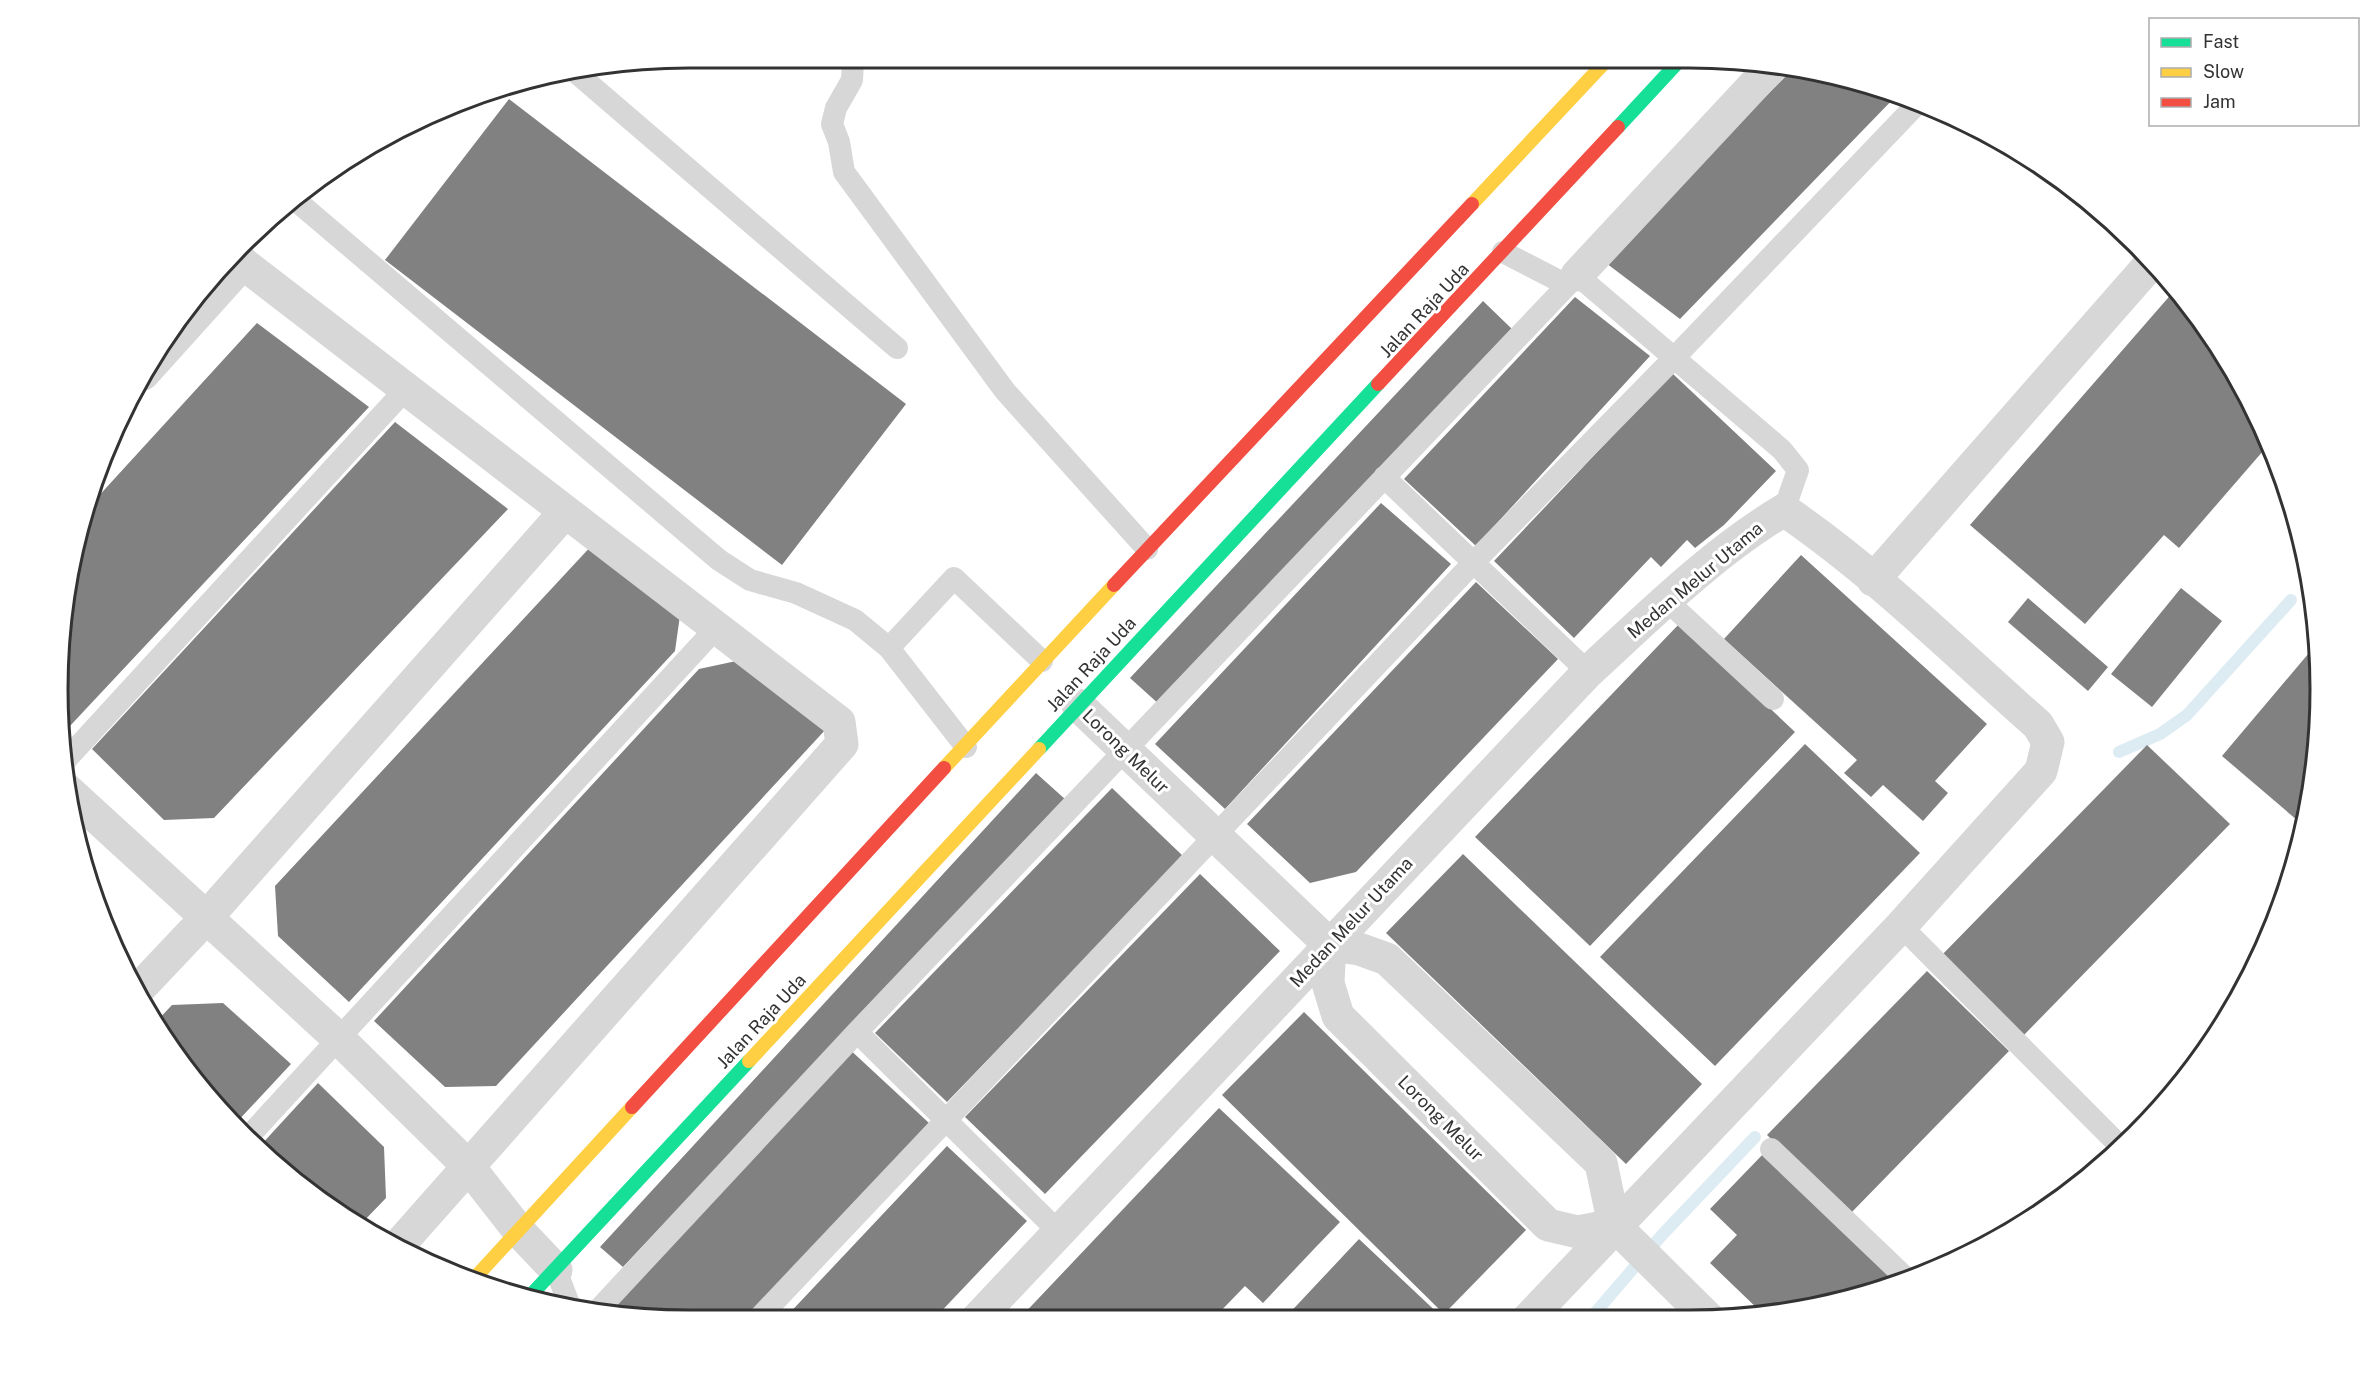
<svg xmlns="http://www.w3.org/2000/svg" width="2377" height="1378" font-family="'Public Sans',sans-serif">
<style>
.lines{fill:none;stroke-linecap:round;stroke-linejoin:round}
.stream{stroke:#ddebf3;stroke-width:12}
.building{fill:#818181}
.lane{stroke:#d7d7d7;stroke-width:22}
.street{stroke:#d7d7d7;stroke-width:33}
.fast{stroke:#16e098;stroke-width:14}
.slow{stroke:#ffcf43;stroke-width:14}
.jam{stroke:#f24e42;stroke-width:14}
.labels{text-anchor:middle;dominant-baseline:central;stroke-width:6;stroke-linejoin:round;paint-order:stroke}
.street-label{font-size:18px;fill:#333;stroke:#fff}
.rim{fill:none;stroke:#333;stroke-width:3}
</style>
<rect width="100%" height="100%" fill="#fff"/>
<g class="lines">
<path class="stream" d="M 2119,752 L 2160,734 L 2187,715 L 2291,600
M 1589,1320 L 1662,1235 L 1755,1137"/>
</g>
<path class="building" d="M 1791,71 L 1898,94 L 1680,319 L 1602,260 Z
M 509,99 L 906,404 L 782,565 L 385,260 Z
M 2174,291 L 2213,338 L 2270,443 L 2179,548 L 2164,535 L 2085,624 L 1970,525 Z
M 1575,297 L 1650,356 L 1476,546 L 1404,479 Z
M 1483,301 L 1513,330 L 1161,706 L 1130,678 Z
M 257,323 L 369,407 L 69,727 L 59,718 L 62,607 L 84,512 Z
M 1672,373 L 1776,471 L 1724,525 L 1695,548 L 1687,540 L 1661,567 L 1651,557 L 1574,638 L 1494,561 Z
M 395,422 L 508,509 L 214,818 L 164,820 L 92,749 Z
M 1381,503 L 1451,564 L 1225,809 L 1155,744 Z
M 594,543 L 681,608 L 675,651 L 349,1002 L 278,936 L 275,886 Z
M 1801,555 L 1987,724 L 1935,781 L 1948,793 L 1923,821 L 1883,785 L 1871,797 L 1844,773 L 1857,760 L 1724,639 Z
M 1476,582 L 1558,659 L 1356,872 L 1310,883 L 1247,824 Z
M 2181,588 L 2222,621 L 2152,707 L 2111,674 Z
M 2028,598 L 2108,667 L 2088,691 L 2008,622 Z
M 1680,623 L 1795,732 L 1590,946 L 1475,837 Z
M 2314,647 L 2320,689 L 2308,812 L 2304,826 L 2222,756 Z
M 741,660 L 827,728 L 496,1086 L 445,1087 L 374,1021 L 699,669 Z
M 1805,744 L 1920,853 L 1715,1066 L 1600,957 Z
M 2147,745 L 2230,824 L 2022,1037 L 1940,957 Z
M 1036,773 L 1066,800 L 623,1267 L 600,1247 Z
M 1112,788 L 1184,857 L 947,1102 L 875,1033 Z
M 1463,854 L 1702,1084 L 1626,1164 L 1386,933 Z
M 1200,874 L 1280,951 L 1045,1194 L 965,1117 Z
M 1927,971 L 2009,1051 L 1849,1215 L 1767,1135 Z
M 223,1003 L 291,1064 L 235,1124 L 214,1105 L 155,1023 L 172,1005 Z
M 1304,1012 L 1526,1230 L 1444,1314 L 1222,1095 Z
M 846,1046 L 929,1123 L 744,1320 L 647,1320 L 609,1312 Z
M 318,1083 L 384,1147 L 386,1198 L 360,1225 L 338,1215 L 260,1146 Z
M 1219,1108 L 1340,1222 L 1314,1249 L 1263,1303 L 1245,1286 L 1212,1320 L 1018,1320 Z
M 947,1146 L 1027,1221 L 933,1320 L 783,1320 Z
M 1767,1150 L 1901,1283 L 1891,1288 L 1762,1313 L 1710,1263 L 1737,1235 L 1710,1209 Z
M 1359,1239 L 1445,1320 L 1283,1320 Z"/>
<g class="lines">
<path class="lane" d="M 853,62 L 852,80 L 836,108 L 832,124 L 839,142 L 844,172 L 1005,391 L 1147,549
M 573,70 L 897,348
M 293,198 L 719,560 L 750,580 L 796,593 L 855,620 L 889,648 L 966,747
M 1503,252 L 1567,285
M 1384,477 L 1588,672
M 1666,600 L 1773,699
M 889,648 L 954,578 L 1042,661
M 63,763 L 405,390
M 1901,926 L 2121,1147
M 857,1032 L 1059,1232
M 249,1136 L 718,626
M 1771,1149 L 1908,1280
M 556,1270 L 569,1304
M 598,1310 L 857,1032 L 1577,275 L 1782,450 L 1798,470 L 1784,510
M 757,1320 L 1474,562 L 1675,357 L 1917,104"/>
<path class="street" d="M 232,255 L 839,722 L 842,744 L 399,1245
M 1577,275 L 1771,67
M 143,374 L 243,263
M 1873,580 L 2152,262
M 1078,705 L 1330,945 L 1359,949 L 1387,959 L 1601,1163 L 1614,1225 L 1710,1320
M 66,789 L 339,1039 L 469,1167 L 519,1231 L 556,1270
M 1330,945 L 1328,983 L 1338,1016 L 1548,1225 L 1578,1232 L 1614,1225
M 136,992 L 206,918 L 565,512
M 976,1320 L 1588,672 C 1650,615 1712,553 1784,510 C 1875,572 1955,652 2038,725 L 2048,742 L 2041,771 L 1901,926 L 1527,1320"/>
<path class="fast" d="M 1618,127 L 1681,59
M 1039,749 L 1378,384
M 530,1296 L 749,1061"/>
<path class="slow" d="M 1472,204 L 1608,59
M 944,768 L 1114,585
M 749,1061 L 1039,749
M 472,1281 L 632,1107"/>
<path class="jam" d="M 1378,384 L 1618,127
M 1114,585 L 1472,204
M 632,1107 L 944,768"/>
</g>
<g class="labels">
<g class="street-label">
<text transform="translate(1424 310) rotate(-47)">Jalan Raja Uda</text>
<text transform="translate(1695 580) rotate(-40)">Medan Melur Utama</text>
<text transform="translate(1091 664) rotate(-47)">Jalan Raja Uda</text>
<text transform="translate(1126 751) rotate(44)">Lorong Melur</text>
<text transform="translate(1351 922) rotate(-47)">Medan Melur Utama</text>
<text transform="translate(761 1021) rotate(-47)">Jalan Raja Uda</text>
<text transform="translate(1441 1118) rotate(45)">Lorong Melur</text>
</g>
</g>
<path d="M0 0H2377V1378H0ZM689 68H1689A621 621 0 0 1 2310 689V689A621 621 0 0 1 1689 1310H689A621 621 0 0 1 68 689V689A621 621 0 0 1 689 68Z" fill="#fff" fill-rule="evenodd"/>
<path class="rim" d="M689 68H1689A621 621 0 0 1 2310 689V689A621 621 0 0 1 1689 1310H689A621 621 0 0 1 68 689V689A621 621 0 0 1 689 68Z"/>
<rect x="2149" y="18" width="210" height="108" fill="#ffffff" stroke="#adadad" stroke-width="1.5"/>
<rect x="2161" y="38" width="30" height="9" fill="#16e098" stroke="#adadad" stroke-width="1.5"/>
<text x="2203" y="48" font-size="18" fill="#333333">Fast</text>
<rect x="2161" y="68" width="30" height="9" fill="#ffcf43" stroke="#adadad" stroke-width="1.5"/>
<text x="2203" y="78" font-size="18" fill="#333333">Slow</text>
<rect x="2161" y="98" width="30" height="9" fill="#f24e42" stroke="#adadad" stroke-width="1.5"/>
<text x="2203" y="108" font-size="18" fill="#333333">Jam</text>
</svg>
